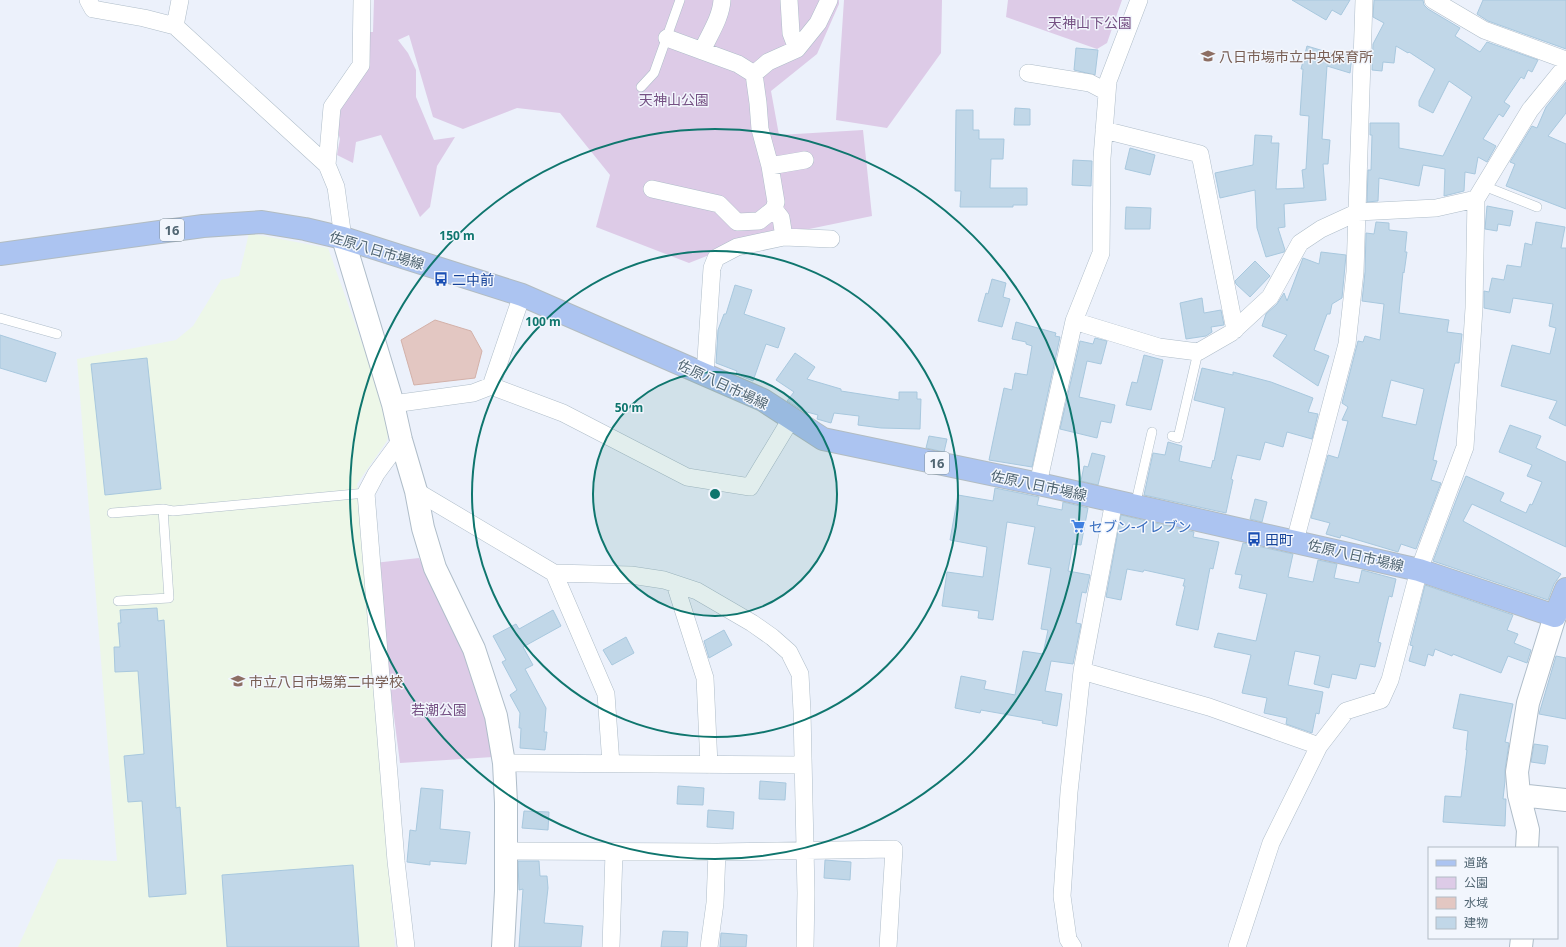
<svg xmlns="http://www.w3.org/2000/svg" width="1566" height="947" font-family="'Noto Sans','Noto Sans JP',sans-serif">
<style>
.education{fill:#edf7e8}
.green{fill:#ddcbe7}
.water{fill:#e3c7c2;stroke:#d3b1a9}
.building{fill:#c1d7e8;stroke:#a8c8de;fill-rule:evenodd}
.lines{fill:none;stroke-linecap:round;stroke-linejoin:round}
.service-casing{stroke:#afbdc9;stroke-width:10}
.minor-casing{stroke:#afbdc9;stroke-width:18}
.tertiary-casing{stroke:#afbdc9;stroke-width:24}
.primary-casing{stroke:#b2bcc1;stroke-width:24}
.service{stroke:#fff;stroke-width:9}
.minor{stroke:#fff;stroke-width:17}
.tertiary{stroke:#fff;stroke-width:22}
.primary{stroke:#acc4f1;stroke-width:22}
.ring{fill:none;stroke:#0f766e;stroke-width:2}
.labels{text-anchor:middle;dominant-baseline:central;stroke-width:3;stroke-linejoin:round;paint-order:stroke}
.shield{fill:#f2f6fd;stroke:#81919c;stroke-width:1}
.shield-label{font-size:13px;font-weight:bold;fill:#516673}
.park-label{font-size:14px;fill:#755083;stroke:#f2f6fd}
.education-label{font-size:14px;fill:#785e54;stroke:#f2f6fd;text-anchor:start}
.street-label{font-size:14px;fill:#516673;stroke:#f2f6fd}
.transit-label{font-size:14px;fill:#164399;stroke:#f2f6fd;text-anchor:start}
.shop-label{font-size:14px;fill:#366cbe;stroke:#f2f6fd;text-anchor:start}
.centre{fill:#0f766e;stroke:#f2f6fd;stroke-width:2}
.ring-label{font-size:12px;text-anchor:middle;font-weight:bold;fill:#0f766e;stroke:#f2f6fd;stroke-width:3;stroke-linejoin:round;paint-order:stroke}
</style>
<rect width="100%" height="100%" fill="#ecf1fb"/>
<path class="education" d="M 249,233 L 328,248 L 390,421 L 387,441 L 357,484 L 360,503 L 395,947 L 18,947 L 58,859 L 117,861 L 77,359 L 176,340 L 193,326 L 221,280 L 239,276 Z"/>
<path class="green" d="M 374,0 L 839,0 L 839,4 L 817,54 L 771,91 L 779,135 L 863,130 L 872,216 L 737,244 L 689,263 L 596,227 L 610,175 L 560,113 L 517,108 L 463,129 L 433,117 L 409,35 L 398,40 L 408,53 L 416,70 L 416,97 L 434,140 L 455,137 L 437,166 L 430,207 L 420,217 L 381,135 L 356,142 L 353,163 L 337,155 L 340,139 L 335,122 L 370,32 L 373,32 Z
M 844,0 L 942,0 L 941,53 L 887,128 L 836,120 Z
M 1008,0 L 1122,0 L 1107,43 L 1097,49 L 1006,17 Z
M 419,558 L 484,697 L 493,757 L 400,763 L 374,563 Z"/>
<path class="water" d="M 435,320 L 471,331 L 482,351 L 475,378 L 414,385 L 401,340 Z"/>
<path class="building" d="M 1292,0 L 1350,0 L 1341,15 L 1332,10 L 1326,20 Z
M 1374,0 L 1423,0 L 1424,5 L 1428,9 L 1460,28 L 1455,36 L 1480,52 L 1487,42 L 1538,60 L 1532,72 L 1528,70 L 1524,79 L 1521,77 L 1504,102 L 1510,106 L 1503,117 L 1499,114 L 1483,139 L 1496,146 L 1487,162 L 1478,157 L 1475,174 L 1465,172 L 1464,191 L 1444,196 L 1445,169 L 1423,165 L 1419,186 L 1379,178 L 1378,201 L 1367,202 L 1368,170 L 1371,170 L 1372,135 L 1370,135 L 1370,123 L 1399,123 L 1399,148 L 1443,156 L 1472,97 L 1449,81 L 1433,113 L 1419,106 L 1419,101 L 1435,69 L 1409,52 L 1408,53 L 1396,46 L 1394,63 L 1383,62 L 1382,71 L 1372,70 L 1373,44 L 1384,23 L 1373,17 Z
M 1483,0 L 1566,0 L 1566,49 L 1488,21 L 1477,14 Z
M 1307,46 L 1337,55 L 1338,52 L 1352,56 L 1350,73 L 1327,66 L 1322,139 L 1330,140 L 1328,164 L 1323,164 L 1326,200 L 1284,204 L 1285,227 L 1278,228 L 1285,250 L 1284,252 L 1266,257 L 1257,228 L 1255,190 L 1220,198 L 1215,173 L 1253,165 L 1255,135 L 1272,136 L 1271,143 L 1279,143 L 1276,189 L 1304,188 L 1302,170 L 1306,169 L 1309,116 L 1300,115 L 1303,69 L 1301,69 Z
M 1076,48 L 1098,50 L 1095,75 L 1074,70 Z
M 1566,82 L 1566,113 L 1548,136 L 1566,144 L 1566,209 L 1506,186 L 1515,164 L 1510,162 L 1532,126 L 1537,128 L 1546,107 Z
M 1015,108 L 1030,109 L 1030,125 L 1014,125 Z
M 956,110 L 973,110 L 973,130 L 979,130 L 979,139 L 1004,139 L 1003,159 L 991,159 L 990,188 L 1027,188 L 1027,205 L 1013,205 L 1013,207 L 960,207 L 961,191 L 955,191 Z
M 1130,148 L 1155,155 L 1150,175 L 1125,169 Z
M 1073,160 L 1092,161 L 1091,186 L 1072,185 Z
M 1487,206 L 1513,211 L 1510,226 L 1498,224 L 1497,231 L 1485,229 Z
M 1126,207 L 1151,208 L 1150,229 L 1125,229 Z
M 1376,222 L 1389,223 L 1389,230 L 1407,232 L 1405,252 L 1407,252 L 1404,273 L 1403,272 L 1399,313 L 1449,320 L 1447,332 L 1462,334 L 1459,363 L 1455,363 L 1433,460 L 1437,461 L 1431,480 L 1441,483 L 1416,549 L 1401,544 L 1398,552 L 1341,535 L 1340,538 L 1326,534 L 1330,523 L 1311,518 L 1328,455 L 1338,458 L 1348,421 L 1342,420 L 1348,407 L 1342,403 L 1358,341 L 1363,342 L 1365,336 L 1380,340 L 1384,304 L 1362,301 L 1365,272 L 1366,233 L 1374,234 ZM 1391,380 L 1424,389 L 1416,425 L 1382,417 Z
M 1536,222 L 1565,227 L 1561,248 L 1566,248 L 1566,426 L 1549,418 L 1557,401 L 1501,386 L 1512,345 L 1550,354 L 1556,328 L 1549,326 L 1553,304 L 1513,298 L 1510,313 L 1484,308 L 1484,291 L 1489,292 L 1492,278 L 1504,280 L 1507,265 L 1521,267 L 1525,243 L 1532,245 Z
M 1321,252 L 1346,255 L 1342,298 L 1332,304 L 1330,314 L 1327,314 L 1314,350 L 1329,356 L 1318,386 L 1273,356 L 1287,335 L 1262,326 L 1266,314 L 1277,304 L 1284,293 L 1287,301 L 1303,258 L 1319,264 Z
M 1255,261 L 1270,276 L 1250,297 L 1236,284 L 1235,281 Z
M 992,279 L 1006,283 L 1003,297 L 1010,299 L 1002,327 L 978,321 L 986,293 L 988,294 Z
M 735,285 L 752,290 L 744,314 L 785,328 L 778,348 L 766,344 L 753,381 L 736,374 L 737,371 L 716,363 L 718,330 L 724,314 L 726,314 Z
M 1202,298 L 1204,313 L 1221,310 L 1224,325 L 1211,327 L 1212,332 L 1206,336 L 1186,339 L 1180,303 Z
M 1016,322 L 1056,333 L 1055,336 L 1060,337 L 1032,467 L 989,460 L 1004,388 L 1012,390 L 1015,373 L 1027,375 L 1032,346 L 1026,344 L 1026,342 L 1012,339 Z
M 0,335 L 56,353 L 46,382 L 0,368 Z
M 1095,338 L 1107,341 L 1101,364 L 1087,361 L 1079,397 L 1115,405 L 1111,423 L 1101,421 L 1097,438 L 1060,429 L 1080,341 L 1093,344 Z
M 795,353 L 815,367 L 807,379 L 841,389 L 841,391 L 899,400 L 899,392 L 917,392 L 917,399 L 921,399 L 920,429 L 881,428 L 858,425 L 859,416 L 834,413 L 831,423 L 817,419 L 818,415 L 803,411 L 787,401 L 794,392 L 776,380 Z
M 1144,355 L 1163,360 L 1151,410 L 1126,405 L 1132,382 L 1137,383 Z
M 147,358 L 161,489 L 105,495 L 91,364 Z
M 1202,368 L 1233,375 L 1233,372 L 1271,382 L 1313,398 L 1308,412 L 1318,414 L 1312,439 L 1287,432 L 1283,447 L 1265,442 L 1260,460 L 1237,455 L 1231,479 L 1233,480 L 1226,513 L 1144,495 L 1153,453 L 1165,455 L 1168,442 L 1182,446 L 1179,461 L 1211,468 L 1213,460 L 1214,461 L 1225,408 L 1194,400 Z
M 1510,425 L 1541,436 L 1536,448 L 1566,462 L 1566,547 L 1472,504 L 1463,521 L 1561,574 L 1554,584 L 1548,600 L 1433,561 L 1460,490 L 1466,476 L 1504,493 L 1500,501 L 1526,513 L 1530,504 L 1532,505 L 1542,482 L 1527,476 L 1532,465 L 1499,452 Z
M 929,436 L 947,439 L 944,452 L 926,448 Z
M 1092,453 L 1105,456 L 1098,485 L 1081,481 L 1084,466 L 1088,467 Z
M 995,488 L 1039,497 L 1037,505 L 1062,510 L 1063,502 L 1088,508 L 1081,545 L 1073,544 L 1068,571 L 1090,575 L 1086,593 L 1082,592 L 1076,623 L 1081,624 L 1073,664 L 1051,661 L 1045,691 L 1062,694 L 1057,726 L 1042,723 L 1043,721 L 981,710 L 980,713 L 955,708 L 961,676 L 986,681 L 984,689 L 1015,695 L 1023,651 L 1043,654 L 1048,630 L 1041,629 L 1051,568 L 1028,564 L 1035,527 L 1007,522 L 993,620 L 978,618 L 979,611 L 942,606 L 947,572 L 983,577 L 987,547 L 950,540 L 958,495 L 993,501 Z
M 1255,499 L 1267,502 L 1262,522 L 1250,519 Z
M 1121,515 L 1194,532 L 1193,537 L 1219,542 L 1213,569 L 1210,568 L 1198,630 L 1176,625 L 1185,586 L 1183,586 L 1185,579 L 1144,570 L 1143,572 L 1127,569 L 1121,600 L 1106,597 Z
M 1243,543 L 1293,554 L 1288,577 L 1313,582 L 1318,560 L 1337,564 L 1334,578 L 1359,583 L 1362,570 L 1396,579 L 1392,597 L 1389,596 L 1378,642 L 1381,643 L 1375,667 L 1360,664 L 1356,679 L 1332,674 L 1329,688 L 1314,684 L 1320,656 L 1295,651 L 1288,685 L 1323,692 L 1319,714 L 1316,713 L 1312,733 L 1286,724 L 1287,718 L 1264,713 L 1267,698 L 1242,693 L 1251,655 L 1214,647 L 1218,633 L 1256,641 L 1267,594 L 1239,588 L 1242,575 L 1235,574 Z
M 1425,585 L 1513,615 L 1507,630 L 1518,634 L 1514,643 L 1531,650 L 1527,663 L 1508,656 L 1501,673 L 1453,654 L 1452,656 L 1435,649 L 1433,656 L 1428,654 L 1425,666 L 1409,661 L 1413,646 L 1410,645 Z
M 157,608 L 158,621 L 164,620 L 176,808 L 180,807 L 186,894 L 149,897 L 142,801 L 128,802 L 124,756 L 144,754 L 138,671 L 115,672 L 114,647 L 120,647 L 118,623 L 121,623 L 120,610 Z
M 553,610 L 561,626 L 523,647 L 533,665 L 525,669 L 546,708 L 544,732 L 547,732 L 545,750 L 520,748 L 521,728 L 519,728 L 520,713 L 510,695 L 517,690 L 502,662 L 506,660 L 493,636 L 516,624 L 519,629 Z
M 724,630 L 732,645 L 709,658 L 704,641 Z
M 626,637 L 634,653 L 612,665 L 603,650 Z
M 1556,656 L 1566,658 L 1566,719 L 1539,714 Z
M 1460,694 L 1513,704 L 1505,742 L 1509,743 L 1505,770 L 1505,781 L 1503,799 L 1506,799 L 1505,826 L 1443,822 L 1445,796 L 1461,797 L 1467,750 L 1466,750 L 1468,731 L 1453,728 Z
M 1534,744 L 1548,746 L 1545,764 L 1531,762 Z
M 760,781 L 786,783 L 785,800 L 759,799 Z
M 678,786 L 704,788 L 703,805 L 677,804 Z
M 421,788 L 443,790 L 440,829 L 470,832 L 466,864 L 430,861 L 430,865 L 407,862 L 410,830 L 416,831 Z
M 708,810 L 734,812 L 733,829 L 707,827 Z
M 524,811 L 549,812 L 548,830 L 522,828 Z
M 825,860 L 851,862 L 850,880 L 824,878 Z
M 518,861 L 539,861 L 540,876 L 547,876 L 548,888 L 544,923 L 583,926 L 581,947 L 519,947 L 523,889 L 519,890 Z
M 353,865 L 359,947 L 227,947 L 222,875 Z
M 663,931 L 688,932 L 687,947 L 661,947 Z
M 721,933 L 747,935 L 746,947 L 720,947 Z"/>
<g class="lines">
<defs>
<path id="service" d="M 641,87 L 654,73 L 680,0
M 1484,186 L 1537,207
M 0,318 L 57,334
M 1172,436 L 1178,438 L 1198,352
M 1135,506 L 1152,432
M 163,509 L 173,511 L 366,493
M 112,513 L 163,509 L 169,598 L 118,601"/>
<path id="minor" d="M 88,0 L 93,9 L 144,18 L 175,26 L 327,165
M 789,0 L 791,33 L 797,49
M 1433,0 L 1484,30 L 1566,60
M 175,26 L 180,0
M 667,38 L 738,64 L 754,74
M 702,51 C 709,35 721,18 722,0
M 1028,73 L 1090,83 L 1107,92
M 754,74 L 768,62 L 797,49 L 818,23 L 829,0
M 1104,130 L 1200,154 L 1235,330
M 770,166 L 805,160
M 652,189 L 719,204 L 737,222 L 759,221 L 774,209 L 776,202 L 770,166 L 760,129 L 758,103 L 754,74
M 774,209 L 781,218 L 784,237
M 343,238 L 336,187 L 327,165 L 332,107 L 361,65 L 362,0
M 1074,321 L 1159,347 L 1198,352 L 1231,333 L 1270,297 L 1300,243 L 1321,229 L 1358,212 L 1436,208 L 1476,199
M 705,374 L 712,268 L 716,258 L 737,247 L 784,237 L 831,239
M 491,386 L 522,295
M 393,404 L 473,393 L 491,386 L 563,413 L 687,477 L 750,487 L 791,419
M 401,440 L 376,474 L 366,493 L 396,861 L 406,947
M 1038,484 L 1074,321 L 1101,253 L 1102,158 L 1108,81 L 1139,0
M 416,491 L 554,573 L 631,575 L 664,580 L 697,591 L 752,623 L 772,637 L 789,652 L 800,674 L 802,711 L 806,893 L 805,947
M 1295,541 L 1347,344 L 1355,272 L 1364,0
M 554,573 L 606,694 L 611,764
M 675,584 L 705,678 L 709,765
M 1082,671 L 1209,707 L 1319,746
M 504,763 L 803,765
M 506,851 L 717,852 L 894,849 L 888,947
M 611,947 L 614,852
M 709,947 L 715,903 L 717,852
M 1073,947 L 1068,939 L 1062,896 L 1069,792 L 1082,671 L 1114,501
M 1237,947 L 1271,843 L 1319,746 L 1346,711 L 1381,700 L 1390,680 L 1419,570 L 1465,447 L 1474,308 L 1476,199 L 1530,110 L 1566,66"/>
<path id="tertiary" d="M 343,238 L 393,404 L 401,440 L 416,491 L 423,528 L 435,568 L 474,649 L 496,716 L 504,763 L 506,803 L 506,891 L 503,947
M 1519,795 L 1566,800
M 1527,848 L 1528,830 L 1519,795 L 1517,772 L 1528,703 L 1555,616
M 1521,947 L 1522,938"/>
<path id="primary" d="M 0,254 L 203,226 L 262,222 L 305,229 L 343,238 L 522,295 L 763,400 L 823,439 L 1048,486 L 1419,570 L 1555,616 L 1566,589"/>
</defs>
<use href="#service" class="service-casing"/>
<use href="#minor" class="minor-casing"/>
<use href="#tertiary" class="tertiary-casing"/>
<use href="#primary" class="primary-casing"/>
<use href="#service" class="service"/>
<use href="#minor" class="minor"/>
<use href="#tertiary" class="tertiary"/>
<use href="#primary" class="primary"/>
</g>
<circle cx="715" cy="494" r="122" fill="#0f766e" fill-opacity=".12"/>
<g class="ring">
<circle cx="715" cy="494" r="122"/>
<circle cx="715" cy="494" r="243"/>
<circle cx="715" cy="494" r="365"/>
</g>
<defs>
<symbol id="school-bare" viewBox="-9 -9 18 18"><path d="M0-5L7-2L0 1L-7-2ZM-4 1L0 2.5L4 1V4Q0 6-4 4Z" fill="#8d6e63" stroke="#f2f6fd" stroke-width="2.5" paint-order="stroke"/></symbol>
<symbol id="bus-bare" viewBox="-9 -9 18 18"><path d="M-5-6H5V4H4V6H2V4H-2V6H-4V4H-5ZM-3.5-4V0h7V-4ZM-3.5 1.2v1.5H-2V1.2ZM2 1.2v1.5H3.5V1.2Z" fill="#1a4fb4" stroke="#f2f6fd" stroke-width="2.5" paint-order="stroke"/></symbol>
<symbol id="supermarket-bare" viewBox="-9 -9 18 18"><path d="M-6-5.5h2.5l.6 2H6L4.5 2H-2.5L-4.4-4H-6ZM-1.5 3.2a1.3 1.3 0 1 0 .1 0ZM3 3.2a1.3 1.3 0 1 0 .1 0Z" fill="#3f7fe0" stroke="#f2f6fd" stroke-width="2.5" paint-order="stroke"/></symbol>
</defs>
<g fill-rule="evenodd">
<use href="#school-bare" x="1198" y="46" width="20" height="20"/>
<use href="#bus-bare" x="431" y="269" width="20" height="20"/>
<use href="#supermarket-bare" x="1068" y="516" width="20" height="20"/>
<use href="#bus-bare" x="1244" y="529" width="20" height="20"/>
<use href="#school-bare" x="228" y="671" width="20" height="20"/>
</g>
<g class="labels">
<g class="shield">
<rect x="160" y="219" width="24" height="22" rx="3"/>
<rect x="925" y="452" width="24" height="22" rx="3"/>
</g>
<g class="shield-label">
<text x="172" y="230">16</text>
<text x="937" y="463">16</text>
</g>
<g class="park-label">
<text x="1090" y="22">天神山下公園</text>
<text x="674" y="99">天神山公園</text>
<text x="439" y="709">若潮公園</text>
</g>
<g class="education-label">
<text x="1219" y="56">八日市場市立中央保育所</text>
<text x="249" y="681">市立八日市場第二中学校</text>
</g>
<g class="street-label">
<text transform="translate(377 250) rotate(17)">佐原八日市場線</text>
<text transform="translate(723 384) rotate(25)">佐原八日市場線</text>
<text transform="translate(1039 485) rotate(12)">佐原八日市場線</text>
<text transform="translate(1356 555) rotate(13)">佐原八日市場線</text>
</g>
<g class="transit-label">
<text x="452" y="279">二中前</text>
<text x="1265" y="539">田町</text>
</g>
<g class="shop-label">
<text x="1089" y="526">セブン-イレブン</text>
</g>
</g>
<circle cx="715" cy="494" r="6" class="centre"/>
<g class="ring-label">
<text x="457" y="240">150 m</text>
<text x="543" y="326">100 m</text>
<text x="629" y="412">50 m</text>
</g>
<rect x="1428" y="847" width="130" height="92" fill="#f2f6fd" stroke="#b2bcc6"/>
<rect x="1436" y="860" width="20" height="6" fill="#acc4f1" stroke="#b2bcc6"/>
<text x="1464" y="867" font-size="12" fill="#516673">道路</text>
<rect x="1436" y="877" width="20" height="12" fill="#ddcbe7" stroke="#b2bcc6"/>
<text x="1464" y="887" font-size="12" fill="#516673">公園</text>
<rect x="1436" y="897" width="20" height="12" fill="#e3c7c2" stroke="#b2bcc6"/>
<text x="1464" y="907" font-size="12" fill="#516673">水域</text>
<rect x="1436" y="917" width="20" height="12" fill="#c1d7e8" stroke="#b2bcc6"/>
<text x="1464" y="927" font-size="12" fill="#516673">建物</text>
</svg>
